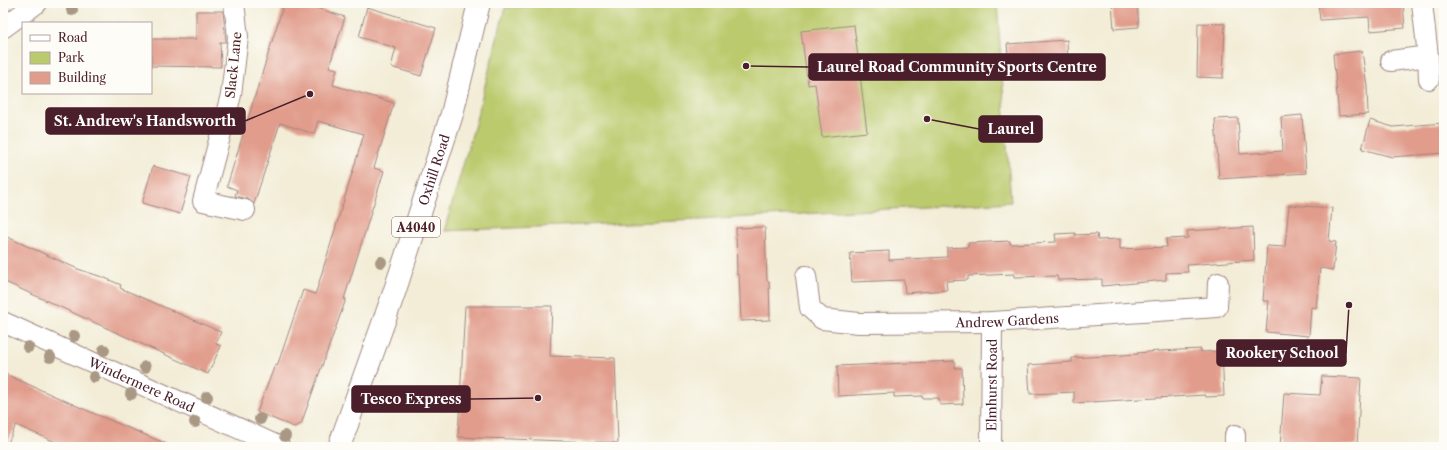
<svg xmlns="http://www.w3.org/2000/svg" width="1447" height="450" font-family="'Libre Caslon Text',serif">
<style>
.green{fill:#bbca6d;stroke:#82744c}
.building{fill:#e19c8b}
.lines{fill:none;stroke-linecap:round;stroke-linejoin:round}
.street-casing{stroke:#9e8681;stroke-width:22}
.primary-casing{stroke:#9e8681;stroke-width:24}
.street{stroke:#fff;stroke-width:20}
.primary{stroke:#fff;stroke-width:22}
.tree{fill:#a99883}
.labels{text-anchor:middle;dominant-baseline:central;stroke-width:3;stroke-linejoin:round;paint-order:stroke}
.shield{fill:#fdfcf7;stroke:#806168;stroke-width:1}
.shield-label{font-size:12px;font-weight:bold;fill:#4a1f2b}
.street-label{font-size:13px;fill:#4a1f2b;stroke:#fdfcf7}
.leader{fill:none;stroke:#4a1f2b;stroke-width:1.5}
.callout-dot{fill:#4a1f2b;stroke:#fdfcf7;stroke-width:1.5}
.callout{fill:#4a1f2b;stroke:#4a1f2b;stroke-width:1.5}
.callout-label{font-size:14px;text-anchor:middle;font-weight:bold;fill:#fff}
</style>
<rect width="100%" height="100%" fill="#fdfcf7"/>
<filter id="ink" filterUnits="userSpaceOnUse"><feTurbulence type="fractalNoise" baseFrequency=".025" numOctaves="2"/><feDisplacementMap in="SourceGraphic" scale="8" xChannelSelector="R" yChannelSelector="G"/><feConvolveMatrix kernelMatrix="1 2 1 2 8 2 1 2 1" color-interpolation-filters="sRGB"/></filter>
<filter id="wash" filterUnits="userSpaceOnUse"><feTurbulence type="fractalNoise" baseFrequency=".012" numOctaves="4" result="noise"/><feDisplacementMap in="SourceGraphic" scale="16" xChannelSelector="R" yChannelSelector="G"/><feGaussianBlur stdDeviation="0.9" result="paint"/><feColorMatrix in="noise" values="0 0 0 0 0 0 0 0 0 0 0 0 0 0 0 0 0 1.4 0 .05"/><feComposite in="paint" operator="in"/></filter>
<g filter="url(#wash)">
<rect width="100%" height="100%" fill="#f3edd7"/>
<path class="green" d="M 583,3 L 997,3 L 1011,202 L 699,220 L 444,231 L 475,124 L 505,8 Z"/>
<g id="blocks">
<path class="building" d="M 284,3 L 301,3 L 345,17 L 329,67 L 337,69 L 333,85 L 394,103 L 374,168 L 384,171 L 344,299 L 346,299 L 301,424 L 294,427 L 257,412 L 275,365 L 277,366 L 283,349 L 303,290 L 315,294 L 317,289 L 364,134 L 318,121 L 314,134 L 280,123 L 254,204 L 248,199 L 235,196 L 237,190 L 227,186 Z
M 1112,3 L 1137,3 L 1139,27 L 1114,29 Z
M 1318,3 L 1403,3 L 1405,28 L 1370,31 L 1369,17 L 1320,20 Z
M 367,7 L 436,28 L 421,76 L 391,67 L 396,48 L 359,37 Z
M 196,11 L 223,11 L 226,41 L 226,42 L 220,42 L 221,67 L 151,66 L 151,39 L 196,39 Z
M 1198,23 L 1225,24 L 1223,78 L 1197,77 Z
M 854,25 L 867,132 L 822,137 L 815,84 L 808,85 L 801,31 Z
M 1067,40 L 1068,63 L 1009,67 L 1007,44 Z
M 1362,51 L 1367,86 L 1368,114 L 1339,116 L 1333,54 Z
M 1302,115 L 1306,173 L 1219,179 L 1215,119 L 1238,118 L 1240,154 L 1283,151 L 1281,117 Z
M 1370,120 L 1393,127 L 1444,123 L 1444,153 L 1392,157 L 1362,149 Z
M 153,166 L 191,177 L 180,214 L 142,203 Z
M 1289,205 L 1332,208 L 1329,241 L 1336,242 L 1333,270 L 1320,268 L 1316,308 L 1311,307 L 1309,336 L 1266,332 L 1269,301 L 1263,301 L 1267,246 L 1285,247 Z
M 765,227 L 767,281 L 769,281 L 770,320 L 741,321 L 739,275 L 737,275 L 736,228 Z
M 1253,227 L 1254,260 L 1187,265 L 1188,272 L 1166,273 L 1166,280 L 1102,286 L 1102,279 L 1058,280 L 1057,276 L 1014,277 L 1014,274 L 968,276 L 968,280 L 946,281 L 947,290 L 905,293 L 904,280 L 852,282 L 850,253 L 889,251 L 889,260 L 947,257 L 947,248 L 968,247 L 968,243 L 1010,241 L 1010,244 L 1056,242 L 1055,234 L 1075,233 L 1075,235 L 1097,234 L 1098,240 L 1120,239 L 1120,249 L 1167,247 L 1166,239 L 1188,238 L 1187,231 Z
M 7,237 L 78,269 L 105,278 L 121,285 L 120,288 L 221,332 L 216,344 L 221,346 L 208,374 L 3,281 L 3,246 Z
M 465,306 L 552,306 L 550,356 L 615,358 L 618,443 L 458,437 Z
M 1201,349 L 1201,352 L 1222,351 L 1224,396 L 1206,397 L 1205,395 L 1074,403 L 1074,392 L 1030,394 L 1028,365 L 1072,362 L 1072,358 L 1138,354 L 1137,353 L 1159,351 Z
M 955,361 L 955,368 L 962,368 L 963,404 L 940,405 L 939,398 L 922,398 L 922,396 L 894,397 L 894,393 L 838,396 L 837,366 Z
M 3,373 L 95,414 L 174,447 L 67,447 L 16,425 L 6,447 L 3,447 Z
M 1322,376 L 1361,378 L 1357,446 L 1343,445 L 1343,447 L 1280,447 L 1284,393 L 1320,395 Z"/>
</g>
</g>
<g filter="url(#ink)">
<use href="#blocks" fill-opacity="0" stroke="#9e8681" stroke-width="1"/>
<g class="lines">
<defs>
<g id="street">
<path d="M 234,3 L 238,37 L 231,95 L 203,201 L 245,210"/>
<path d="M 1422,3 L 1428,56 L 1429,79"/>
<path d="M 3,28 L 37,3"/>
<path d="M 1391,61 L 1428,56"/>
<path id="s1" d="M 806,276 L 810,308 L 822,319 L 859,323 L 992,322 L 1217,307 L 1218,283"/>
<path id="s2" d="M 3,322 L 280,447"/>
<path id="s3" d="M 991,447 L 992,322"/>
<path d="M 1235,447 L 1235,435"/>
</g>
<g id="primary">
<path id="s4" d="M 339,447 L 394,293 L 452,114 L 479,3"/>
</g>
</defs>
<use href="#street" class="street-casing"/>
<use href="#primary" class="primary-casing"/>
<use href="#street" class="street"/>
<use href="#primary" class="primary"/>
</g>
<g class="tree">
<circle cx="72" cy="10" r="6"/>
<circle cx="381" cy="262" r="6"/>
<circle cx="74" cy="336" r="6"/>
<circle cx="28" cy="347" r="6"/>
<circle cx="104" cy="350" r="6"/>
<circle cx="50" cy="357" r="6"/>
<circle cx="145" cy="367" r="6"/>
<circle cx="94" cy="377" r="6"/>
<circle cx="131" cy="394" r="6"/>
<circle cx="207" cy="397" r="6"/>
<circle cx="260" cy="419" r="6"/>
<circle cx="195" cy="422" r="6"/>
<circle cx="285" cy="436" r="6"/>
</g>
</g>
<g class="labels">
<rect class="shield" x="392" y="217" width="48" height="20" rx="3"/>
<g class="shield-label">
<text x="416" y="227">A4040</text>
</g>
<g class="street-label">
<text transform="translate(233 65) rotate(-84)">Slack Lane</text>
<text stroke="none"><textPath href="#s4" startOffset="293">Oxhill Road</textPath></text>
<text stroke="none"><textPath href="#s1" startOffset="234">Andrew Gardens</textPath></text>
<text stroke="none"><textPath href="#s2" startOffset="152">Windermere Road</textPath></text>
<text stroke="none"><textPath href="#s3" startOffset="62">Elmhurst Road</textPath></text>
</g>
</g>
<path class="leader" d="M746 66L809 67M310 94L245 121M927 119L979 129M1349 305L1346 353M538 398L470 399"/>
<g class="callout-dot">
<circle cx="746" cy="66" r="4"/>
<circle cx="310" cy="94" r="4"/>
<circle cx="927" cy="119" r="4"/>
<circle cx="1349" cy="305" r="4"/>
<circle cx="538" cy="398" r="4"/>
</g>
<g class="callout">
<rect x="809" y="54" width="296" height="26" rx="4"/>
<rect x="46" y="108" width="199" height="26" rx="4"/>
<rect x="979" y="116" width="63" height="26" rx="4"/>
<rect x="1217" y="340" width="129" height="26" rx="4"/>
<rect x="352" y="386" width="118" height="26" rx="4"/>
</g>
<g class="callout-label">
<text x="957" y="72">Laurel Road Community Sports Centre</text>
<text x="145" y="126">St. Andrew's Handsworth</text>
<text x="1011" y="134">Laurel</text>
<text x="1282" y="358">Rookery School</text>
<text x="411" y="404">Tesco Express</text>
</g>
<rect width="1447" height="450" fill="none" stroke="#fdfcf7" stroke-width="16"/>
<rect x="22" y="22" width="130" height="72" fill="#fdfcf7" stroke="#b5a4a5"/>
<rect x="30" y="35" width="20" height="6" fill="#ffffff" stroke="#b5a4a5"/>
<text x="58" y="42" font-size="12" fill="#4a1f2b">Road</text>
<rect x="30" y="52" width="20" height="12" fill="#bbca6d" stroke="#b5a4a5"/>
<text x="58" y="62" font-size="12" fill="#4a1f2b">Park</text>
<rect x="30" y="72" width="20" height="12" fill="#e19c8b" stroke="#b5a4a5"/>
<text x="58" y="82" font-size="12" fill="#4a1f2b">Building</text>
</svg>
